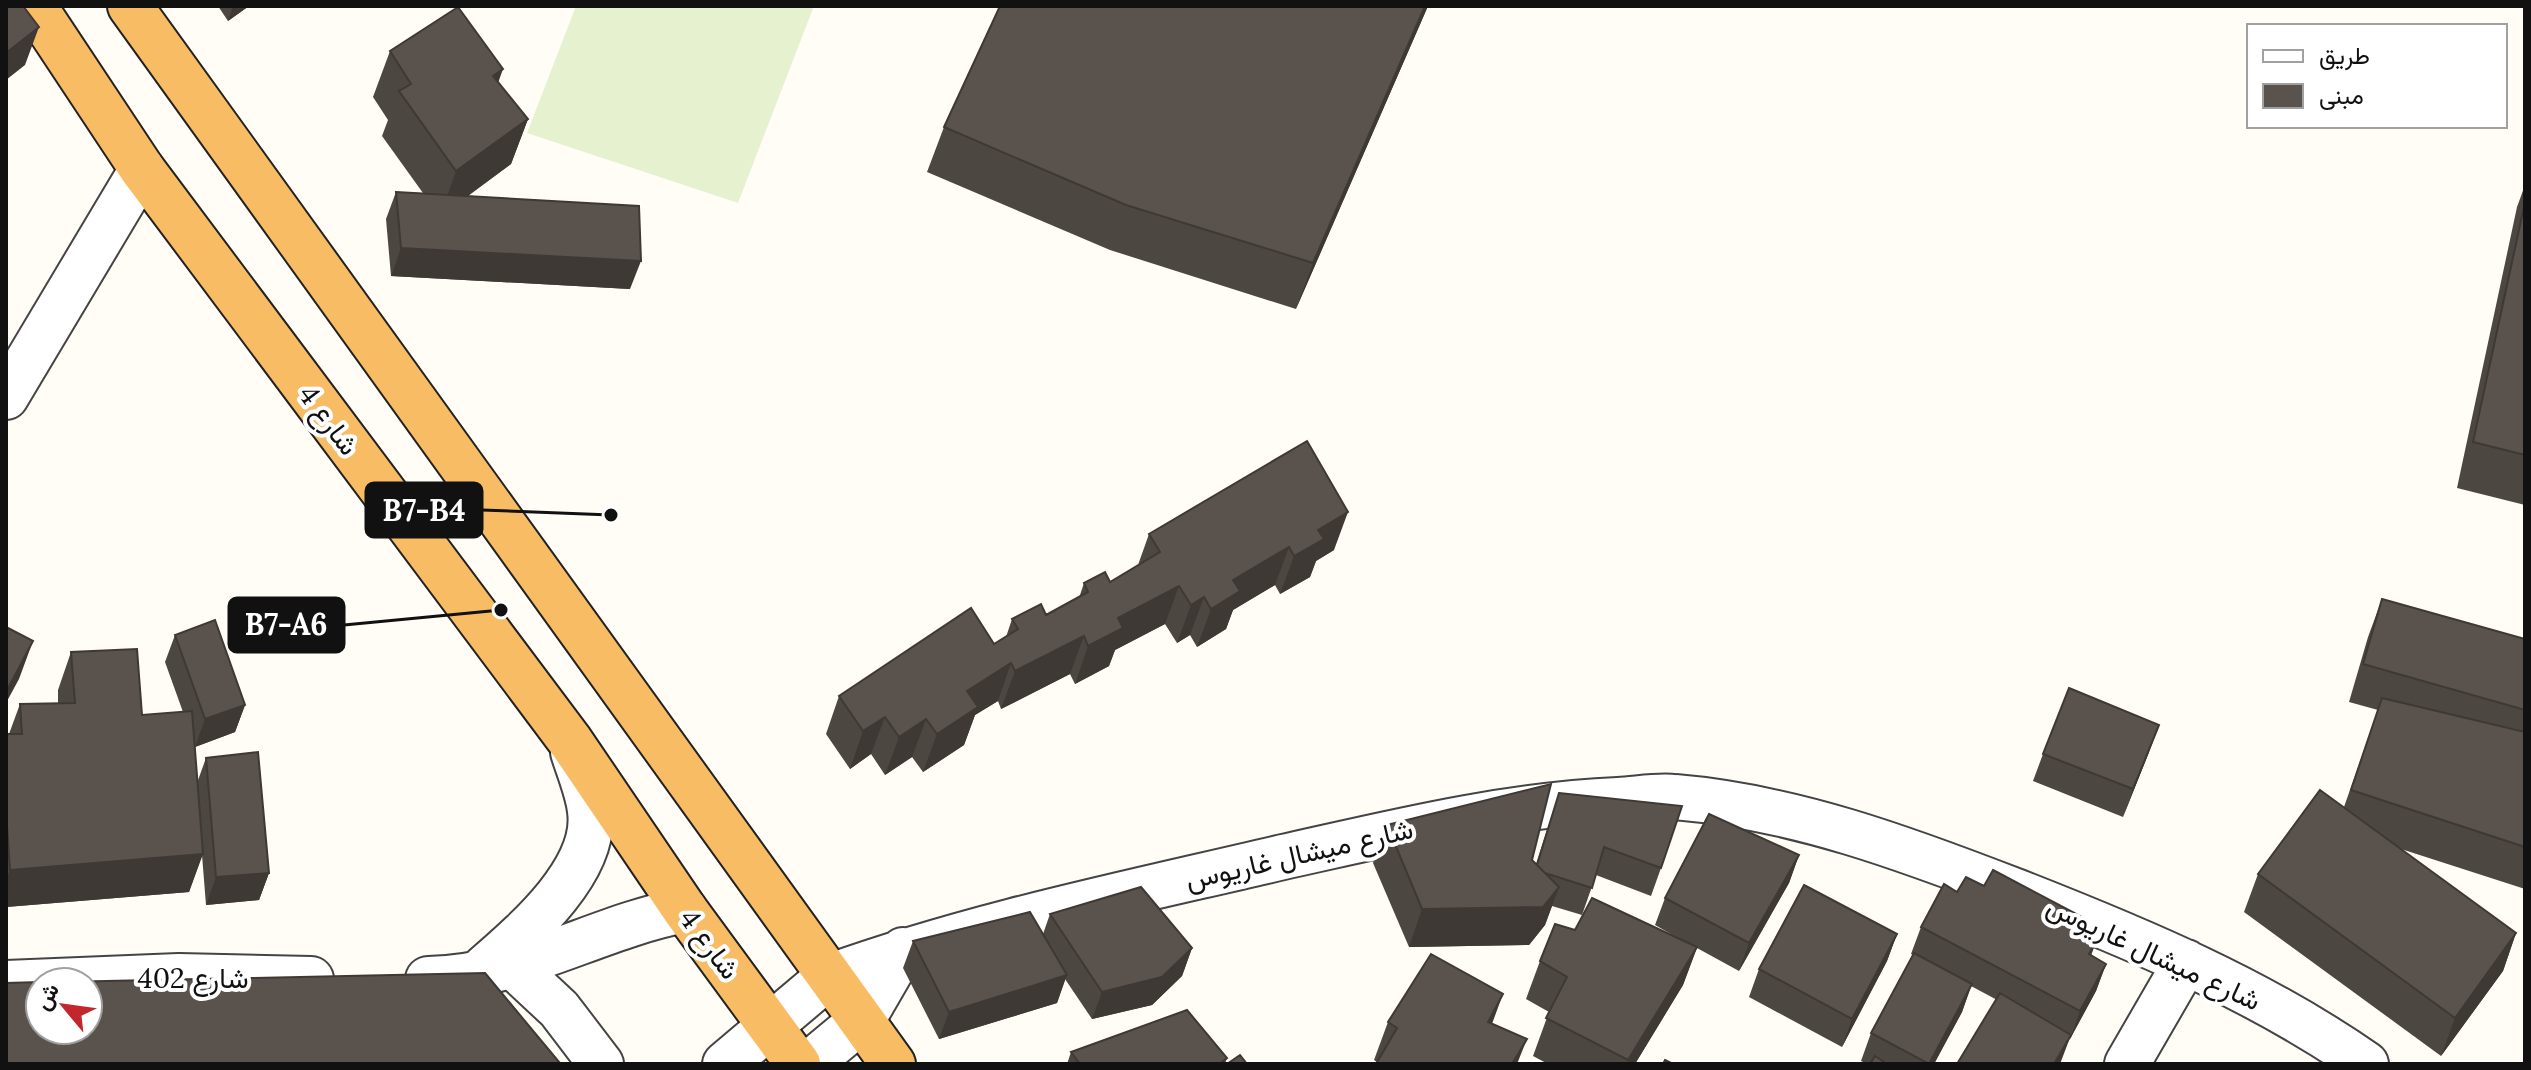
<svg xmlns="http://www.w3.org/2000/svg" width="2531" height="1070" font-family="Lora,Vazirmatn,serif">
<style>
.pitch{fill:#e6f2cf}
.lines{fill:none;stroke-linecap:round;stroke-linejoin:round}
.minor-casing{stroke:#444;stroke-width:48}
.tertiary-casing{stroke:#444;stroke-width:48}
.trunk-casing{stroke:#222;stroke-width:48}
.minor{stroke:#fff;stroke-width:44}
.tertiary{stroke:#fff;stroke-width:44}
.trunk{stroke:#f7bc64;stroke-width:44}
.wall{fill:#4d4742}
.shaded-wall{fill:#3f3936}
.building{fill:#5a524d;stroke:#3f3936;stroke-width:2}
.labels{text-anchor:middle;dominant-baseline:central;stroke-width:8;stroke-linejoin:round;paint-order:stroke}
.street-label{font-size:28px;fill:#111;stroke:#fff}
.leader{fill:none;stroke:#111;stroke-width:3}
.callout-dot{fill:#111;stroke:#fff;stroke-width:3}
.callout{fill:#111;stroke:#111;stroke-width:3}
.callout-label{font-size:30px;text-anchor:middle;font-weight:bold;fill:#fff}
</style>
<rect width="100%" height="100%" fill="#fffdf5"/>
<path class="pitch" d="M 576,6 L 814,6 L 738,203 L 527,133 Z"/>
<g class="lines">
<defs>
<path id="minor" d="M 6,397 L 142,169
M 483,969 C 523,934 598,871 590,811 C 588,792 579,771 573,752
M 828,977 C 976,924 1130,893 1283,857 C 1395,832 1504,805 1618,800 C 1637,799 1657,795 1675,797 C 1794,807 1907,849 2018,892 C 2138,939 2260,990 2366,1064
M 428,979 C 519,978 596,927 685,910
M 6,983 L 179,976 L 311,979
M 863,1019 L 903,950
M 2127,1064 L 2186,962"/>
<path id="tertiary" d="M 514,967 L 559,1009 L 601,1064
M 725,1064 L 828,977
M 809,1064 L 863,1019"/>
<path id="trunk" d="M 34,6 L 142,169 L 571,742 L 685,910 L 798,1064
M 130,6 L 893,1064"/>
</defs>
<use href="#minor" class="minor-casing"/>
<use href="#tertiary" class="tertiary-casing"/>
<use href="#trunk" class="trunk-casing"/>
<use href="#minor" class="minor"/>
<use href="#tertiary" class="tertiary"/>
<use href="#trunk" class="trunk"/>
</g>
<path class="wall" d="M 218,6 L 249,6 L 228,21 Z
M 1000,6 L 1428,6 L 1296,309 L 1110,250 L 927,172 L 944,127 Z
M 390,51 L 498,83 L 528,119 L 511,164 L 468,196 L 630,289 L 391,276 L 386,219 L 396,192 L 423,193 L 382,136 L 388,120 L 373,97 Z
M 2525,185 L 2525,505 L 2457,488 L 2517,207 Z
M 1149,534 L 1334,550 L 1316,561 L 1310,577 L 1280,594 L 1275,585 L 1233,610 L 1226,629 L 1197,647 L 1190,635 L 1177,643 L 1165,624 L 1115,650 L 1109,666 L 1075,684 L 1070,674 L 1001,709 L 998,701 L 975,715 L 964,745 L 923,772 L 912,757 L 885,775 L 871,754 L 850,769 L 826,734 L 839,696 L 994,644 L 1006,637 L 1012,619 L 1046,615 L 1079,598 L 1084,583 L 1110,582 L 1138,565 Z
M 2382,599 L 2525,639 L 2525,889 L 2401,849 L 2516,933 L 2503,971 L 2441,1056 L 2244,912 L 2258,874 L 2344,807 L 2378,710 L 2349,702 L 2368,637 Z
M 175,635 L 245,705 L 235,732 L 195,747 L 194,743 L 197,783 L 206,758 L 269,873 L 259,900 L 206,905 L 202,855 L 189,892 L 6,907 L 6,734 L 9,734 L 20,704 L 58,703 L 58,690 L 71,652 L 142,715 L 183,712 L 165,662 Z
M 2149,752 L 2123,817 L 2033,781 L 2043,754 Z
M 1559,793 L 1661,868 L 1651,896 L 1596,875 L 1582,915 L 1552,906 L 1545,925 L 1529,945 L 1409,947 L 1373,863 L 1387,825 L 1532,860 L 1536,864 Z
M 1799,855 L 1789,883 L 1739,971 L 1697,948 L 1683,985 L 1635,1064 L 1548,1064 L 1533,1056 L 1549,1012 L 1526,999 L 1540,961 L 1575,930 L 1685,942 L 1655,925 L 1665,898 Z
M 1984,886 L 2080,916 L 2074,930 L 2096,942 L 2091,956 L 2106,964 L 2096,991 L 2070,1039 L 1971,986 L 1962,1012 L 1934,1064 L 1867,1064 L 1861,1061 L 1871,1033 L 1913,955 L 1911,954 L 1921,927 L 1957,892 Z
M 1050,914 L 1192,948 L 1182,976 L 1152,1005 L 1092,1019 L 1065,979 L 1057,1003 L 939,1039 L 903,968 L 913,941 L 1043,934 Z
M 1897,934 L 1887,961 L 1842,1047 L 1749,997 L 1759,969 Z
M 1388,1022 L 1492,1024 L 1377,1062 L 1374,1060 Z
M 1071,1052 L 1227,1058 L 1225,1064 L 1067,1064 Z"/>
<path class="shaded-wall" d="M 233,6 L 249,6 L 228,21 Z
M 1425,6 L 1428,6 L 1296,309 L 1313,263 Z
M 39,27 L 25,65 L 6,80 L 6,53 Z
M 503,69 L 487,114 L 493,76 Z
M 528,119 L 511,164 L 440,216 L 456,171 Z
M 401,248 L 641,261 L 630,289 L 391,276 Z
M 1348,512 L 1334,550 L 1316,561 L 1310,577 L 1280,594 L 1294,556 L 1318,530 Z
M 1289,547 L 1275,585 L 1233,610 L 1226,629 L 1197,647 L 1211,609 L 1233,580 Z
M 1179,586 L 1165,624 L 1115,650 L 1109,666 L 1075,684 L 1088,646 L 1118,618 Z
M 1204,597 L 1190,635 L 1177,643 L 1191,605 Z
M 1084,636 L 1070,674 L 1001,709 L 1015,671 Z
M 33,641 L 19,679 L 6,703 L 6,692 Z
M 1011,663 L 998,701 L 975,715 L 964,745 L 923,772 L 937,734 L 967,691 Z
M 245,705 L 235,732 L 195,747 L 205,719 Z
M 885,717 L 871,754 L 850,769 L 863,731 Z
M 926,719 L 912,757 L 885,775 L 899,737 Z
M 2159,725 L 2149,752 L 2123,817 L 2133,789 Z
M 203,854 L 189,892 L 6,907 L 6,880 L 10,870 Z
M 1799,855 L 1789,883 L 1739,971 L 1749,943 Z
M 269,873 L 259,900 L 206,905 L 216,877 Z
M 1559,887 L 1545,925 L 1529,945 L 1409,947 L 1422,909 Z
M 2516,933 L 2503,971 L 2441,1056 L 2455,1018 Z
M 1897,934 L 1887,961 L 1842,1047 L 1852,1019 Z
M 1697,947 L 1683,985 L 1635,1064 L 1627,1064 Z
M 1192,948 L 1182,976 L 1152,1005 L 1092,1019 L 1102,992 Z
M 2106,964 L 2096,991 L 2070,1039 L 2080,1011 Z
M 1067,975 L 1057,1003 L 939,1039 L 949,1012 Z
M 1972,984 L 1962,1012 L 1934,1064 L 1929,1064 Z
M 1503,994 L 1489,1032 L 1488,1022 Z
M 2071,1035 L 2060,1064 L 2054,1064 Z
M 1527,1039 L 1517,1064 L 1512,1064 Z"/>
<path class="building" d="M 6,6 L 23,6 L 39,27 L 6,53 Z
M 1000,6 L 1425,6 L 1313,263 L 1126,205 L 944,127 Z
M 458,7 L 503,69 L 493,76 L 528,119 L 456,171 L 399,91 L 411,84 L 390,51 Z
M 396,192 L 639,206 L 641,261 L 401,248 Z
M 2525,202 L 2525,455 L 2473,442 Z
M 1307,441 L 1348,512 L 1318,530 L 1324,539 L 1294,556 L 1289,547 L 1233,580 L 1240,591 L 1211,609 L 1204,597 L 1191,605 L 1179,586 L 1118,618 L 1123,628 L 1088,646 L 1084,636 L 1015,671 L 1011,663 L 967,691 L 978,707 L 937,734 L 926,719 L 899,737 L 885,717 L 863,731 L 839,696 L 971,608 L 994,644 L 1018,629 L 1012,619 L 1041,604 L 1046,615 L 1088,592 L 1084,583 L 1105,572 L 1110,582 L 1160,552 L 1149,534 Z
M 2382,599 L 2525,639 L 2525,710 L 2363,664 Z
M 215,620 L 245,705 L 205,719 L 175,635 Z
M 6,627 L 33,641 L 6,692 Z
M 137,649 L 142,715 L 192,711 L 203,854 L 10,870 L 6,811 L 6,734 L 22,734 L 20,704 L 75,703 L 71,652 Z
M 2069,688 L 2159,725 L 2133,789 L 2043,754 Z
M 2382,698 L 2525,732 L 2525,847 L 2351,790 Z
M 258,752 L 269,873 L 216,877 L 206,758 Z
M 1551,784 L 1532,860 L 1559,887 L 1543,907 L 1422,909 L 1387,825 Z
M 2320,790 L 2516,933 L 2455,1018 L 2258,874 Z
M 1559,793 L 1682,806 L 1661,868 L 1604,847 L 1592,888 L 1545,873 L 1537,865 Z
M 1709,814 L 1799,855 L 1749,943 L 1665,898 Z
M 1993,870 L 2080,916 L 2073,930 L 2096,942 L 2089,954 L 2106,964 L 2080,1011 L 1921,927 L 1944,884 L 1957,892 L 1966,877 L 1984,886 Z
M 1804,885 L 1897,934 L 1852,1019 L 1759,969 Z
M 1141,887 L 1192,948 L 1162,977 L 1102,992 L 1050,914 Z
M 1592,898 L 1697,947 L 1628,1060 L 1546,1018 L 1567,977 L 1540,961 L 1555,924 L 1575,930 Z
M 1030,912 L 1067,975 L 949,1012 L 913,941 Z
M 1914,953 L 1972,984 L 1929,1064 L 1871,1033 Z
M 1431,954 L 1503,994 L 1488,1022 L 1527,1039 L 1512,1064 L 1376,1064 L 1397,1028 L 1388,1022 Z
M 485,973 L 559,1062 L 557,1064 L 6,1064 L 6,983 L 40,982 L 40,1030 L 88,1030 L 88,982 L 60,982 Z
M 2000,993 L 2071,1035 L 2054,1064 L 1957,1064 Z
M 1187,1010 L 1227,1058 L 1219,1064 L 1080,1064 L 1071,1052 Z
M 1240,1055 L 1247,1064 L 1227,1064 Z
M 1875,1056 L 1887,1064 L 1870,1064 Z
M 1665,1060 L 1673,1064 L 1663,1064 Z"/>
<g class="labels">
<g class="street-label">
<text transform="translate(329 420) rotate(53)">شارع 4</text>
<text transform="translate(1299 854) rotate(-13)">شارع ميشال غاريوس</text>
<text transform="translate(710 944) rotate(53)">شارع 4</text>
<text transform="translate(2154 953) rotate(25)">شارع ميشال غاريوس</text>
<text x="193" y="978">شارع 402</text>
</g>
</g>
<path class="leader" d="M611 515L482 510M501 610L344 625"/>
<g class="callout-dot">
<circle cx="611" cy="515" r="8"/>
<circle cx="501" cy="610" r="8"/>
</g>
<g class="callout">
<rect x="366" y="483" width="116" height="54" rx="8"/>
<rect x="229" y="598" width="115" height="54" rx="8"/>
</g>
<g class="callout-label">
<text x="424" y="521">B7-B4</text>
<text x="286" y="635">B7-A6</text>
</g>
<rect width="2531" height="1070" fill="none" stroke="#111111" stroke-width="16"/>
<rect x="2247" y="24" width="260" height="104" fill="#ffffff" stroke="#a0a0a0" stroke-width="2"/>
<rect x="2263" y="50" width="40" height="12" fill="#ffffff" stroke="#a0a0a0" stroke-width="2"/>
<text x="2319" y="64" font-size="24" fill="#111111">طريق</text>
<rect x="2263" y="84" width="40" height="24" fill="#5a524d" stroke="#a0a0a0" stroke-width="2"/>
<text x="2319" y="104" font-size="24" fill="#111111">مبنى</text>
<g transform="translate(64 1006) rotate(299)"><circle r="38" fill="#ffffff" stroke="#a0a0a0" stroke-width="2"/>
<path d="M0-6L14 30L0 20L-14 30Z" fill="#c4262e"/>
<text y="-12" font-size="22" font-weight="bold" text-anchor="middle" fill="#111111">ش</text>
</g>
</svg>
